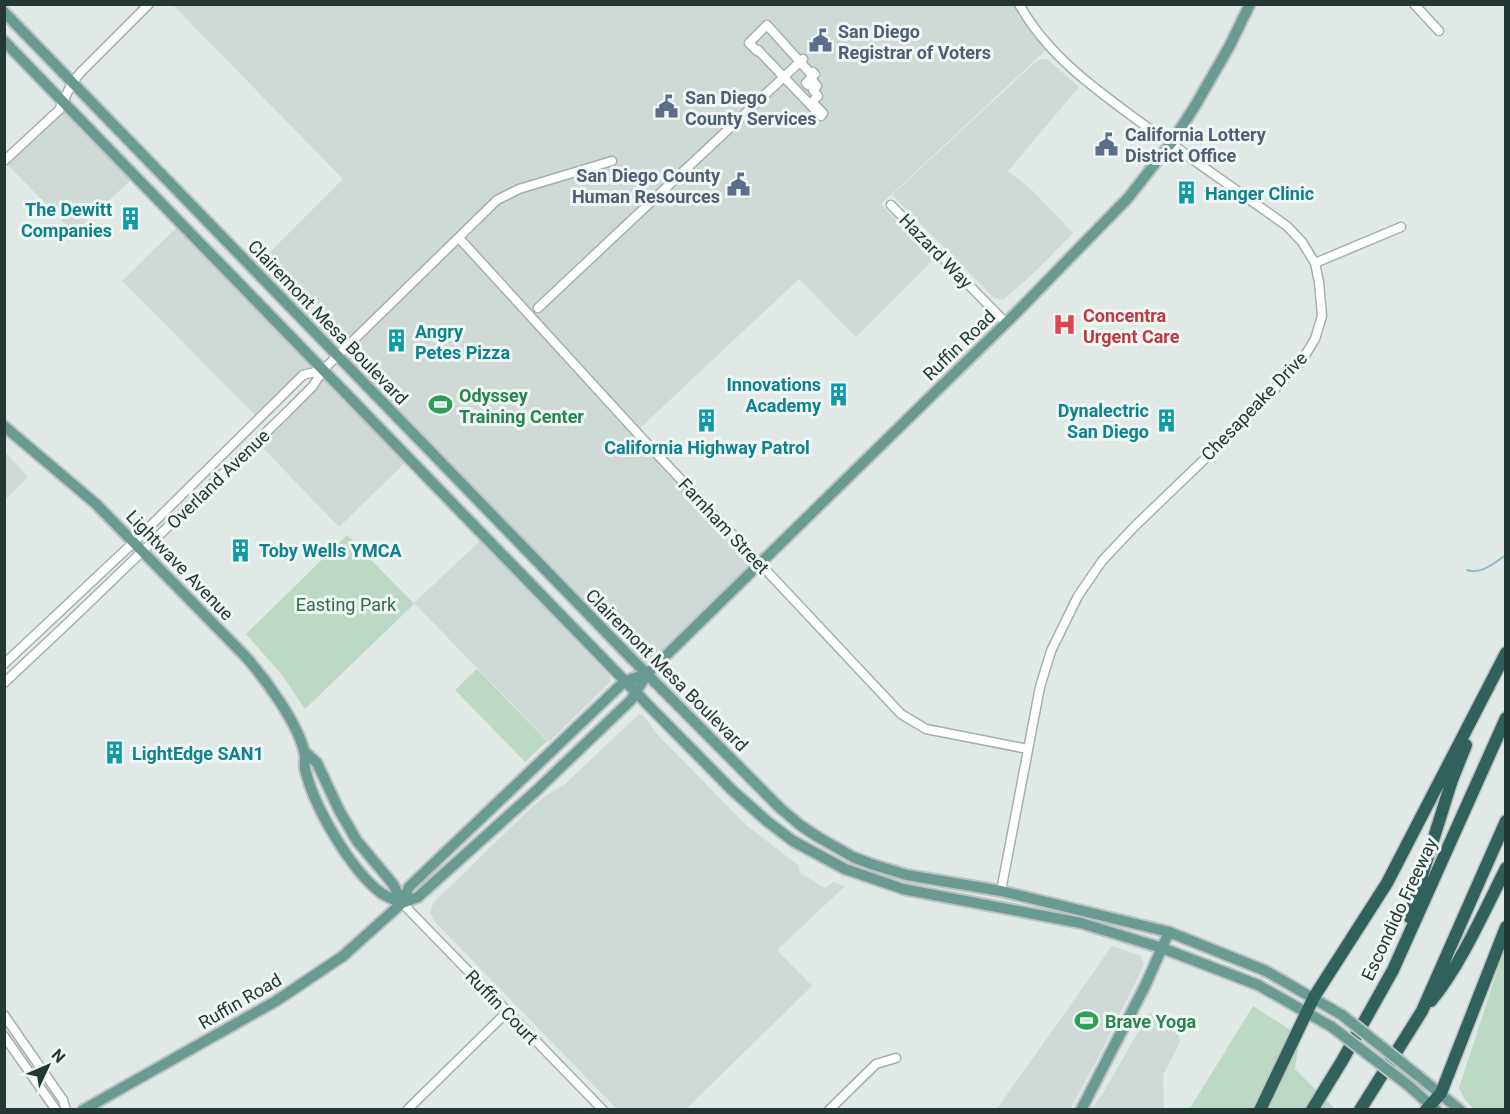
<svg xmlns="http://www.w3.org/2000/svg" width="1510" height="1114" font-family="Roboto,sans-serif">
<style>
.built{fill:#cfd9d5}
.green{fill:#bbd9c5}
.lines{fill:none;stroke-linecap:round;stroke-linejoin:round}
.stream{stroke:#8dbcca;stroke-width:2}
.minor-casing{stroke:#a4b0ad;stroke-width:11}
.major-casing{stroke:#bdc3c2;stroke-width:14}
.highway-casing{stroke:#bdc3c2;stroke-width:15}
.minor{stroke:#fff;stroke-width:8}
.major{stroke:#699b92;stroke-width:10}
.highway{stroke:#31615b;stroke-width:12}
.major-bridge-casing{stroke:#bdc3c2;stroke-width:14;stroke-linecap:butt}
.major-bridge{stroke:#699b92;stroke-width:10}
.labels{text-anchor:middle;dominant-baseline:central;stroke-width:6;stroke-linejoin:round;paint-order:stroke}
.service-label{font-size:18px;font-weight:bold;fill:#4e5e75;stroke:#f0f6f4;text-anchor:start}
.culture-label{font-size:18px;font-weight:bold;fill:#0d838f;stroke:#f0f6f4;text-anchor:start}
.street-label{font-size:18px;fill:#233834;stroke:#f0f6f4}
.health-label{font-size:18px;font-weight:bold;fill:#be3a42;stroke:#f0f6f4;text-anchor:start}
.leisure-label{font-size:18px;font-weight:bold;fill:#27864d;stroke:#f0f6f4;text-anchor:start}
.park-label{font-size:18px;fill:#316b4c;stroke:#f0f6f4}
</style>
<rect width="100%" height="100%" fill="#e0e9e6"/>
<path class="built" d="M 173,5 L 1016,5 L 1048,48 L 881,204 L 934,259 L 856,337 L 799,279 L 640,428 L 482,262 L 755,561 L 644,667 L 255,267 L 343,179 Z
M 1047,59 L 1079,87 L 1008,171 L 1032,190 L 1073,233 L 1038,269 L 1004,299 L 1001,300 L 994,298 L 892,195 L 1038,60 Z
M 65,109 L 133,178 L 74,233 L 6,163 Z
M 179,225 L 318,368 L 261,421 L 122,281 Z
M 325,375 L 408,460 L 339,527 L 258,443 Z
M 5,452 L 28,477 L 5,500 Z
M 480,541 L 610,676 L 610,682 L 549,742 L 414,603 Z
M 639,714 L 644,716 L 656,733 L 746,825 L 798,865 L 800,873 L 825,888 L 833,882 L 845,886 L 777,950 L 812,986 L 686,1109 L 617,1109 L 434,921 L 430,912 L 434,902 L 531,808 L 548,794 L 565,784 Z
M 1112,946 L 1141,956 L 1144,965 L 1099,1056 L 1070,1109 L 997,1109 Z
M 1149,1013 L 1165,1018 L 1178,1034 L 1180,1042 L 1163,1075 L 1164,1109 L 1091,1109 L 1102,1095 Z"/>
<path class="green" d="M 347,535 L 414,604 L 305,709 L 283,676 L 246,634 Z
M 477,669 L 547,741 L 525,762 L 455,690 Z
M 1505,947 L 1505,1109 L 1474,1109 L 1465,1100 L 1459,1088 Z
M 1253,1006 L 1300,1036 L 1295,1069 L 1335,1109 L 1189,1110 Z"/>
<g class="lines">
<path class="stream" d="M 1467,570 C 1481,575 1494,563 1506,555"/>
<defs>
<path id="minor" d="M 1414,4 L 1439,31
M 767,25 L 811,74 L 813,72 L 815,74 L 806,83 L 808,85 L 813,81 L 817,86 L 813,90 L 818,96 L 812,102 L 823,113 L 821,116 L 758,50 L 757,51 L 749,43 Z
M 4,161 L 59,110 L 72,83 L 81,72 L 149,4
M 891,205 L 1006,323
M 459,238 L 640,436 L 901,714 L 926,729 L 1028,749
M 1315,263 L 1401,227
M 538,308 L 803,59
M 4,664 L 134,542 L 303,375 L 323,370
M 4,683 L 70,621 L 285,414 L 313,386 L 323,370 L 497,200 L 519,189 L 612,161
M 1001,891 L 1040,687 L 1051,651 L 1078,596 L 1102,561 L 1135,526 L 1238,427 L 1301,362 L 1315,339 L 1322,316 L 1319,282 L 1315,263 L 1302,242 L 1287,226 L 1185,154 C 1171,141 1155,133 1140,122 C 1095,89 1047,55 1019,4
M 402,903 L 603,1110
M 4,1015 L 63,1100 L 66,1110
M 4,1036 L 56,1110
M 407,1110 L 507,1012
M 829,1110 L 876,1064 L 896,1058"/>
<path id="major" d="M 4,12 L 632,659 L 780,808 L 800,825 L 818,837 L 853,857 L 871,864 L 907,875 L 1001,891 L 1169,932 L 1266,971 L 1342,1015
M 4,41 L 653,710 L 732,790 L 768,822 L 793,841 L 845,869 L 903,889 L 1081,923 L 1162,948 L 1258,985 L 1332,1027
M 4,426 L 96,504 L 246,657 C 266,680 297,722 304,751 C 306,757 304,763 305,769 C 314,807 350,869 381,893 C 387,897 395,900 402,903
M 304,751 L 317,763 L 339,810 L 357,841 L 393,884 L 402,903
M 402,903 L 409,887 L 625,681 L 647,674
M 1416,1074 L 1460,1110
M 1409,1086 L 1436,1110
M 83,1110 L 276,1001 L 343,956 L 402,903 L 418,897 L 537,790 L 631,700 L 647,674 L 1014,315 L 1128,198 L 1172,142 L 1195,106 L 1229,47 L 1250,4
M 1081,1110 L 1145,986 L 1169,932"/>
<path id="highway" d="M 1409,917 L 1452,780 L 1466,745
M 1431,1001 C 1460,966 1485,910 1506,868
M 1260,1110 L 1314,997 L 1387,883 L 1506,653
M 1312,1110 L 1342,1061 L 1393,970 L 1506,718
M 1360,1110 L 1422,1011 L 1506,821
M 1426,1110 L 1441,1093 L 1506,927"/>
</defs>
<use href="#minor" class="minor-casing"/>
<use href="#major" class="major-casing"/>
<use href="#highway" class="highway-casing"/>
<use href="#minor" class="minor"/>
<use href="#major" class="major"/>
<use href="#highway" class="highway"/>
<defs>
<path id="major-bridge" d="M 1342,1015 L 1416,1074
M 1332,1027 L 1409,1086"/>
</defs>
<use href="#major-bridge" class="major-bridge-casing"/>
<use href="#major-bridge" class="major-bridge"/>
</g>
<defs>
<symbol id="civic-bare" viewBox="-9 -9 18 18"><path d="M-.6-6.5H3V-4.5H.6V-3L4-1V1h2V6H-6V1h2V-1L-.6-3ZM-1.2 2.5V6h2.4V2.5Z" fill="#5c6f8a" stroke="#f0f6f4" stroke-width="2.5" paint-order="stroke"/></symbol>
<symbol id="building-bare" viewBox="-9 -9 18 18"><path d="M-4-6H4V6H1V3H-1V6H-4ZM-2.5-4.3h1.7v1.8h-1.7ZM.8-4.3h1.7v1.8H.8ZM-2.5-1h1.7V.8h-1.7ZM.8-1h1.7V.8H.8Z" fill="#0f9aa8" stroke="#f0f6f4" stroke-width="2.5" paint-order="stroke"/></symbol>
<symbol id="hospital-bare" viewBox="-9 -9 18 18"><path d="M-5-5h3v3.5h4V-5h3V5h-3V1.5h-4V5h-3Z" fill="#e0444e" stroke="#f0f6f4" stroke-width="2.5" paint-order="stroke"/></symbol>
<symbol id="stadium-bare" viewBox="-9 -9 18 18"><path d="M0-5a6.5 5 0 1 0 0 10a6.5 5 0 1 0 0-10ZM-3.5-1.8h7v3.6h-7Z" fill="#2e9e5b" stroke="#f0f6f4" stroke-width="2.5" paint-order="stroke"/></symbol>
</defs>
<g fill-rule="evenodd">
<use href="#civic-bare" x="804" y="24" width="33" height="33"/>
<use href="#civic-bare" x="650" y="90" width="33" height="33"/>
<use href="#civic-bare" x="1090" y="128" width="33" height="33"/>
<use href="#civic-bare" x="722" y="168" width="33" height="33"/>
<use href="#building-bare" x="1170" y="176" width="33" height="33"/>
<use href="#building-bare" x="114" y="202" width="33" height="33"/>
<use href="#hospital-bare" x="1048" y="308" width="33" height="33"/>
<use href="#building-bare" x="380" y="324" width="33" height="33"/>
<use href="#building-bare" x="822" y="378" width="33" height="33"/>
<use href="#stadium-bare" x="424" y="388" width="33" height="33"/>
<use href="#building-bare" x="1150" y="404" width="33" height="33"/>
<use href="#building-bare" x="690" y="404" width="33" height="33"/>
<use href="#building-bare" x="224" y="534" width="33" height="33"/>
<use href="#building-bare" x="98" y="736" width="33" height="33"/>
<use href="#stadium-bare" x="1070" y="1004" width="33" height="33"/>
</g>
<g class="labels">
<g class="service-label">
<text x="838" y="31">San Diego<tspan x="838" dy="21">Registrar of Voters</tspan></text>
<text x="685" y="97">San Diego<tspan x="685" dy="21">County Services</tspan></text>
<text x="1125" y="134">California Lottery<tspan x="1125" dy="21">District Office</tspan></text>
<text x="720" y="175" text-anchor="end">San Diego County<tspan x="720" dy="21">Human Resources</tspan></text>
</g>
<g class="culture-label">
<text x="1205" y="193">Hanger Clinic</text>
<text x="112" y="209" text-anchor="end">The Dewitt<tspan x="112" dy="21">Companies</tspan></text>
<text x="415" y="331">Angry<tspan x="415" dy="21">Petes Pizza</tspan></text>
<text x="821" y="384" text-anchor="end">Innovations<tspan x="821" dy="21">Academy</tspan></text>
<text x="1149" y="410" text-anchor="end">Dynalectric<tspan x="1149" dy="21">San Diego</tspan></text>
<text x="707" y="447" text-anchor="middle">California Highway Patrol</text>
<text x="259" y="550">Toby Wells YMCA</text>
<text x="132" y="753">LightEdge SAN1</text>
</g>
<g class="street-label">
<text transform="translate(936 251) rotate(46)">Hazard Way</text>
<text transform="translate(328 322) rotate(46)">Clairemont Mesa Boulevard</text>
<text transform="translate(959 345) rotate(-44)">Ruffin Road</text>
<text transform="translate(1254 406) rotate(-46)">Chesapeake Drive</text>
<text transform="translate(218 479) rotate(-44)">Overland Avenue</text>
<text transform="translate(724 526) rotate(47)">Farnham Street</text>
<text transform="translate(180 565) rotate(46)">Lightwave Avenue</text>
<text transform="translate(667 670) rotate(45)">Clairemont Mesa Boulevard</text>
<text transform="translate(1399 909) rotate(-65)">Escondido Freeway</text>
<text transform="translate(240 1001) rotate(-30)">Ruffin Road</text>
<text transform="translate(502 1007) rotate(46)">Ruffin Court</text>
</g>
<g class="health-label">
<text x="1083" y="315">Concentra<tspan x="1083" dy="21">Urgent Care</tspan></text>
</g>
<g class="leisure-label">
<text x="459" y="395">Odyssey<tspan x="459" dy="21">Training Center</tspan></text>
<text x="1105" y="1021">Brave Yoga</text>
</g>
<g class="park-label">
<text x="346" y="604">Easting Park</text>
</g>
</g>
<rect width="1510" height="1114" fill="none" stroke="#233834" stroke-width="12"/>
<g transform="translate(48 1066) rotate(46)" stroke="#f0f6f4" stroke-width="4.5" paint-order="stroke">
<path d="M0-4.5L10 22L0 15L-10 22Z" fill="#233834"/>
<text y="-9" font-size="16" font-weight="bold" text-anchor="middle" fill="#233834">N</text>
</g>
</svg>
